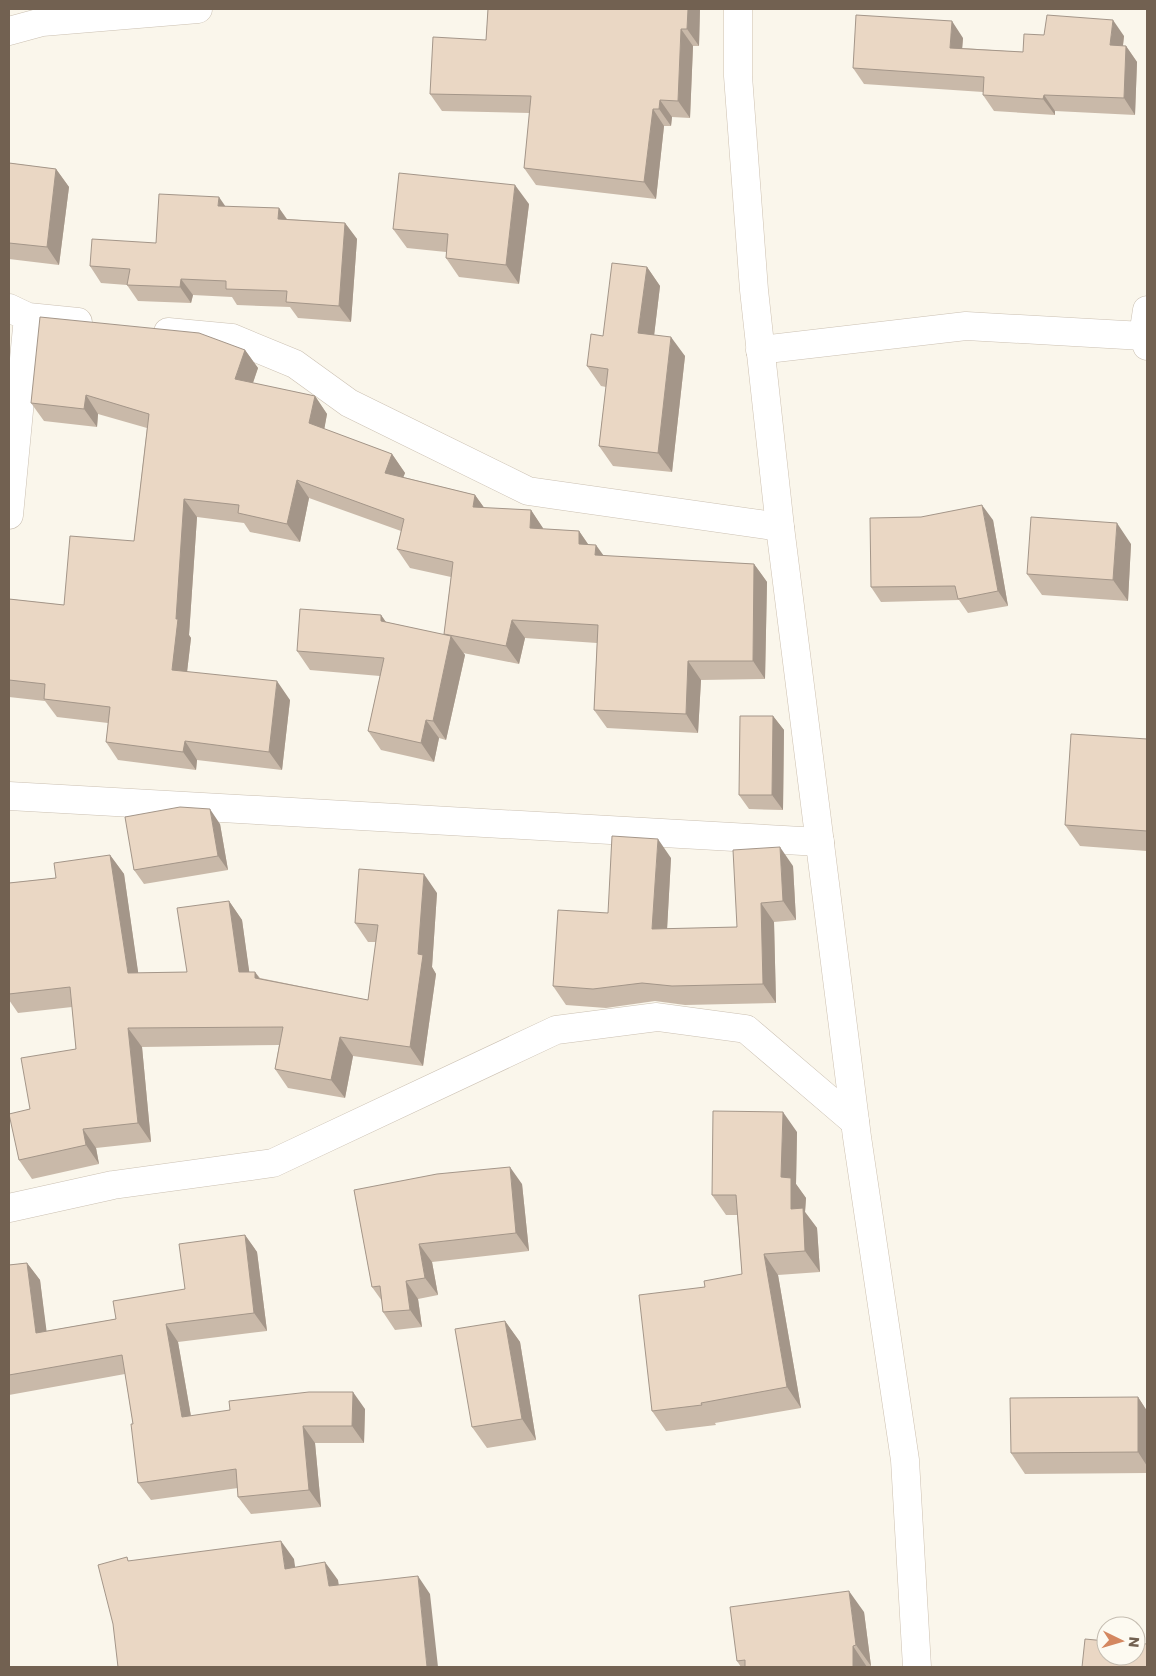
<svg xmlns="http://www.w3.org/2000/svg" width="1156" height="1676" font-family="Poppins,sans-serif">
<style>
.lines{fill:none;stroke-linecap:round;stroke-linejoin:round}
.street-casing{stroke:#cbc0b2;stroke-width:29}
.secondary-casing{stroke:#cdc0b0;stroke-width:29}
.street{stroke:#fff;stroke-width:28}
.secondary{stroke:#fff;stroke-width:28}
.wall{fill:#c9b9a9}
.shaded-wall{fill:#a49689}
.building{fill:#ead7c4;stroke:#a49689}
</style>
<rect width="100%" height="100%" fill="#faf6eb"/>
<g class="lines">
<defs>
<path id="street" d="M 9,31 L 42,22 L 198,9
M 9,308 L 28,317 L 78,322
M 1147,310 L 1143,336 L 1147,346
M 168,332 L 232,338 L 295,364 L 349,403 L 528,491 L 780,527
M 760,350 L 966,326 L 1143,336
M 9,515 L 28,317
M 9,796 L 820,842
M 9,1208 L 113,1185 L 273,1163 L 556,1030 L 657,1017 L 746,1029 L 855,1122"/>
<path id="secondary" d="M 738,9 L 738,76 L 754,290 L 780,527 L 857,1137 L 905,1460 L 917,1667"/>
</defs>
<use href="#street" class="street-casing"/>
<use href="#secondary" class="secondary-casing"/>
<use href="#street" class="street"/>
<use href="#secondary" class="secondary"/>
</g>
<path class="wall" d="M 488,9 L 700,9 L 699,46 L 693,46 L 690,118 L 672,117 L 671,126 L 664,126 L 656,199 L 536,185 L 524,168 L 530,113 L 442,111 L 430,94 L 486,40 Z
M 1044,35 L 1124,36 L 1123,46 L 1126,46 L 1137,62 L 1135,115 L 1055,111 L 1055,115 L 994,111 L 983,95 L 983,92 L 864,84 L 853,68 L 963,38 L 962,48 L 1023,52 Z
M 9,163 L 56,169 L 69,187 L 59,265 L 9,259 Z
M 529,204 L 519,284 L 459,277 L 446,258 L 446,252 L 407,248 L 393,229 Z
M 225,207 L 279,208 L 287,219 L 345,223 L 357,239 L 351,322 L 298,318 L 290,307 L 237,305 L 232,297 L 193,295 L 191,303 L 138,301 L 127,285 L 101,283 L 90,266 L 156,243 Z
M 647,267 L 660,286 L 654,335 L 685,356 L 672,472 L 613,466 L 599,446 L 606,387 L 601,386 L 587,366 Z
M 245,350 L 258,368 L 253,383 L 315,396 L 327,414 L 324,429 L 392,454 L 405,473 L 403,477 L 475,495 L 484,508 L 531,510 L 543,529 L 579,531 L 588,544 L 604,556 L 754,564 L 767,582 L 765,679 L 701,680 L 698,733 L 607,728 L 594,710 L 597,643 L 525,638 L 519,664 L 463,653 L 465,655 L 446,740 L 439,738 L 434,762 L 381,750 L 368,731 L 380,676 L 310,670 L 297,651 L 381,615 L 386,622 L 445,635 L 444,634 L 451,577 L 410,568 L 397,549 L 401,531 L 309,498 L 300,542 L 250,532 L 244,523 L 197,517 L 189,635 L 191,638 L 187,672 L 290,700 L 282,770 L 197,760 L 196,770 L 118,760 L 106,742 L 108,723 L 57,717 L 45,701 L 9,697 L 9,599 L 64,605 L 134,541 L 147,428 L 98,414 L 97,427 L 44,421 L 31,403 Z
M 993,520 L 1008,606 L 968,613 L 959,600 L 881,602 L 871,587 Z
M 1131,544 L 1128,601 L 1042,595 L 1027,574 Z
M 773,716 L 784,730 L 783,810 L 749,809 L 739,795 Z
M 1147,739 L 1147,851 L 1080,846 L 1065,825 Z
M 220,824 L 228,870 L 144,884 L 134,870 Z
M 110,855 L 124,874 L 138,973 L 187,972 L 229,901 L 242,920 L 249,972 L 255,972 L 260,978 L 368,1000 L 376,942 L 368,942 L 355,923 L 437,893 L 432,967 L 436,974 L 423,1066 L 353,1056 L 345,1098 L 288,1088 L 275,1069 L 279,1045 L 142,1047 L 151,1142 L 96,1148 L 99,1164 L 32,1179 L 19,1160 L 30,1109 L 76,1049 L 72,1007 L 18,1013 L 9,1000 L 9,883 L 56,878 Z
M 671,858 L 667,929 L 737,927 L 793,866 L 796,920 L 774,922 L 776,1003 L 685,1005 L 655,1001 L 606,1008 L 566,1005 L 553,986 L 608,913 Z
M 797,1132 L 796,1184 L 806,1198 L 805,1212 L 817,1228 L 820,1272 L 778,1275 L 801,1408 L 715,1423 L 716,1425 L 666,1431 L 652,1411 L 705,1287 L 742,1274 L 737,1215 L 726,1215 L 712,1195 Z
M 522,1184 L 529,1251 L 432,1262 L 438,1295 L 418,1299 L 422,1327 L 395,1330 L 383,1312 L 382,1301 L 372,1287 L 354,1190 Z
M 245,1235 L 257,1252 L 267,1331 L 178,1342 L 191,1416 L 365,1409 L 364,1443 L 315,1443 L 321,1507 L 251,1514 L 238,1497 L 238,1488 L 151,1500 L 138,1483 L 133,1424 L 125,1374 L 9,1395 L 9,1265 L 27,1263 L 40,1280 L 46,1331 L 116,1319 L 185,1289 Z
M 505,1321 L 520,1342 L 536,1440 L 487,1448 L 472,1427 Z
M 1138,1397 L 1147,1411 L 1147,1473 L 1025,1474 L 1011,1453 Z
M 864,1612 L 871,1666 L 867,1667 L 741,1667 L 737,1661 Z"/>
<path class="shaded-wall" d="M 688,9 L 700,9 L 699,46 L 687,29 Z
M 1113,20 L 1124,36 L 1121,61 L 1110,45 Z
M 952,21 L 963,38 L 961,64 L 950,48 Z
M 681,29 L 693,46 L 690,118 L 678,101 Z
M 1126,46 L 1137,62 L 1135,115 L 1124,98 Z
M 1044,95 L 1055,111 L 1055,115 L 1043,99 Z
M 660,100 L 672,117 L 671,126 L 659,109 Z
M 653,109 L 664,126 L 656,199 L 644,182 Z
M 56,169 L 69,187 L 59,265 L 47,247 Z
M 515,185 L 529,204 L 519,284 L 506,265 Z
M 219,197 L 230,213 L 218,206 Z
M 279,208 L 290,224 L 278,219 Z
M 345,223 L 357,239 L 351,322 L 339,306 Z
M 647,267 L 660,286 L 652,353 L 638,333 Z
M 181,279 L 193,295 L 191,303 L 180,287 Z
M 671,337 L 685,356 L 672,472 L 658,453 Z
M 245,350 L 258,368 L 248,397 L 235,379 Z
M 86,395 L 98,414 L 97,427 L 84,409 Z
M 315,396 L 327,414 L 322,442 L 309,423 Z
M 392,454 L 405,473 L 398,491 L 385,473 Z
M 297,480 L 309,498 L 300,542 L 287,524 Z
M 475,495 L 488,513 L 473,507 Z
M 184,499 L 197,517 L 189,635 L 191,638 L 185,689 L 172,670 Z
M 982,505 L 993,520 L 1008,606 L 998,591 Z
M 531,510 L 543,528 L 542,547 L 530,528 Z
M 1117,523 L 1131,544 L 1128,601 L 1113,580 Z
M 579,531 L 592,550 L 579,544 Z
M 596,545 L 609,563 L 595,555 Z
M 754,564 L 767,582 L 765,679 L 753,661 Z
M 381,615 L 394,634 L 381,621 Z
M 512,620 L 525,638 L 519,664 L 506,646 Z
M 451,636 L 465,655 L 446,740 L 433,721 Z
M 688,661 L 701,680 L 698,733 L 686,714 Z
M 277,681 L 290,700 L 282,770 L 269,752 Z
M 773,716 L 784,730 L 783,810 L 772,795 Z
M 426,720 L 439,738 L 434,762 L 421,743 Z
M 185,741 L 197,760 L 196,770 L 183,752 Z
M 210,809 L 220,824 L 228,870 L 218,856 Z
M 658,839 L 671,858 L 666,948 L 652,929 Z
M 780,847 L 793,866 L 796,920 L 783,901 Z
M 110,855 L 124,874 L 141,992 L 128,973 Z
M 424,874 L 437,893 L 432,967 L 436,974 L 423,1066 L 410,1047 Z
M 229,901 L 242,920 L 252,991 L 239,972 Z
M 761,903 L 774,922 L 776,1003 L 763,984 Z
M 255,972 L 268,991 L 255,978 Z
M 128,1028 L 142,1047 L 151,1142 L 138,1123 Z
M 340,1037 L 353,1056 L 345,1098 L 331,1080 Z
M 783,1112 L 797,1132 L 796,1184 L 806,1198 L 805,1212 L 817,1228 L 820,1272 L 805,1251 L 791,1209 L 781,1177 Z
M 83,1129 L 96,1148 L 99,1164 L 86,1145 Z
M 510,1167 L 522,1184 L 529,1251 L 516,1233 Z
M 245,1235 L 257,1252 L 267,1331 L 254,1313 Z
M 419,1244 L 432,1262 L 438,1295 L 425,1278 Z
M 764,1254 L 778,1275 L 801,1408 L 787,1387 Z
M 27,1263 L 40,1280 L 49,1350 L 36,1333 Z
M 406,1281 L 418,1299 L 422,1327 L 410,1310 Z
M 505,1321 L 520,1342 L 536,1440 L 522,1419 Z
M 166,1324 L 178,1342 L 194,1434 L 182,1417 Z
M 353,1392 L 365,1409 L 364,1443 L 352,1426 Z
M 1138,1397 L 1147,1411 L 1147,1466 L 1138,1452 Z
M 303,1426 L 315,1443 L 321,1507 L 309,1490 Z
M 281,1541 L 294,1559 L 298,1587 L 285,1569 Z
M 325,1562 L 338,1580 L 342,1604 L 329,1586 Z
M 418,1576 L 430,1594 L 438,1667 L 427,1667 Z
M 849,1591 L 864,1612 L 871,1666 L 856,1645 Z
M 853,1646 L 867,1667 L 853,1667 Z"/>
<path class="building" d="M 488,9 L 688,9 L 687,29 L 681,29 L 678,101 L 660,100 L 659,109 L 653,109 L 644,182 L 524,168 L 531,96 L 430,94 L 433,37 L 486,40 Z
M 856,15 L 952,21 L 950,48 L 1023,52 L 1024,34 L 1044,35 L 1047,15 L 1113,20 L 1110,45 L 1126,46 L 1124,98 L 1044,95 L 1043,99 L 983,95 L 984,77 L 853,68 Z
M 9,163 L 56,169 L 47,247 L 9,243 Z
M 399,173 L 515,185 L 506,265 L 446,258 L 448,234 L 393,229 Z
M 159,194 L 219,197 L 218,206 L 279,208 L 278,219 L 345,223 L 339,306 L 286,302 L 287,291 L 226,289 L 226,281 L 181,279 L 180,287 L 127,285 L 130,269 L 90,266 L 92,239 L 156,243 Z
M 612,263 L 647,267 L 638,333 L 671,337 L 658,453 L 599,446 L 608,369 L 587,366 L 591,334 L 603,336 Z
M 40,317 L 199,333 L 245,350 L 235,379 L 315,396 L 309,423 L 392,454 L 385,473 L 475,495 L 473,507 L 531,510 L 530,528 L 579,531 L 579,544 L 596,545 L 595,555 L 754,564 L 753,661 L 688,661 L 686,714 L 594,710 L 598,625 L 512,620 L 506,646 L 444,634 L 453,562 L 397,549 L 404,519 L 297,480 L 287,524 L 238,513 L 239,505 L 184,499 L 176,619 L 178,619 L 172,670 L 277,681 L 269,752 L 185,741 L 183,752 L 106,742 L 110,707 L 44,699 L 45,684 L 9,680 L 9,599 L 64,605 L 70,536 L 134,541 L 149,414 L 86,395 L 84,409 L 31,403 Z
M 982,505 L 998,591 L 958,599 L 955,586 L 871,587 L 870,518 L 921,517 Z
M 1031,517 L 1117,523 L 1113,580 L 1027,574 Z
M 300,609 L 381,615 L 381,621 L 451,636 L 433,721 L 426,720 L 421,743 L 368,731 L 384,658 L 297,651 Z
M 740,716 L 773,716 L 772,795 L 739,795 Z
M 1071,734 L 1147,739 L 1147,831 L 1065,825 Z
M 180,807 L 210,809 L 218,856 L 134,870 L 125,817 Z
M 612,836 L 658,839 L 652,929 L 737,927 L 733,850 L 780,847 L 783,901 L 761,903 L 763,984 L 672,986 L 642,983 L 593,989 L 553,986 L 558,910 L 608,913 Z
M 110,855 L 128,973 L 187,972 L 177,908 L 229,901 L 239,972 L 255,972 L 255,978 L 368,1000 L 378,925 L 355,923 L 359,869 L 424,874 L 418,954 L 423,955 L 410,1047 L 340,1037 L 331,1080 L 275,1069 L 283,1027 L 128,1028 L 138,1123 L 83,1129 L 86,1145 L 19,1160 L 9,1114 L 30,1109 L 21,1058 L 76,1049 L 70,987 L 9,994 L 9,883 L 56,878 L 54,863 Z
M 713,1111 L 783,1112 L 781,1177 L 791,1178 L 791,1209 L 803,1208 L 805,1251 L 764,1254 L 787,1387 L 701,1403 L 702,1405 L 652,1411 L 639,1295 L 705,1287 L 704,1281 L 742,1274 L 736,1195 L 712,1195 Z
M 510,1167 L 516,1233 L 419,1244 L 425,1278 L 406,1281 L 410,1310 L 383,1312 L 380,1286 L 372,1287 L 354,1190 L 437,1174 Z
M 245,1235 L 254,1313 L 166,1324 L 182,1417 L 230,1410 L 229,1401 L 309,1392 L 353,1392 L 352,1426 L 303,1426 L 309,1490 L 238,1497 L 236,1469 L 138,1483 L 131,1424 L 133,1424 L 122,1355 L 9,1375 L 9,1265 L 27,1263 L 36,1333 L 116,1319 L 113,1301 L 185,1289 L 179,1244 Z
M 505,1321 L 522,1419 L 472,1427 L 455,1329 Z
M 1138,1397 L 1138,1452 L 1011,1453 L 1010,1398 Z
M 281,1541 L 285,1569 L 325,1562 L 329,1586 L 418,1576 L 427,1667 L 118,1667 L 113,1624 L 98,1565 L 127,1557 L 128,1561 Z
M 849,1591 L 856,1645 L 853,1646 L 853,1667 L 745,1667 L 745,1660 L 737,1661 L 730,1607 Z
M 1085,1639 L 1106,1641 L 1106,1656 L 1136,1656 L 1136,1643 L 1147,1644 L 1147,1667 L 1082,1667 Z"/>
<rect width="1156" height="1676" fill="none" stroke="#726151" stroke-width="20"/>
<g transform="translate(1121 1641) rotate(95)"><circle r="24" fill="#fdfaf1" stroke="#c5bdb1"/>
<path d="M0-4L9 19L0 12L-9 19Z" fill="#d48760"/>
<text y="-8" font-size="14" font-weight="bold" text-anchor="middle" fill="#726151">N</text>
</g>
</svg>
